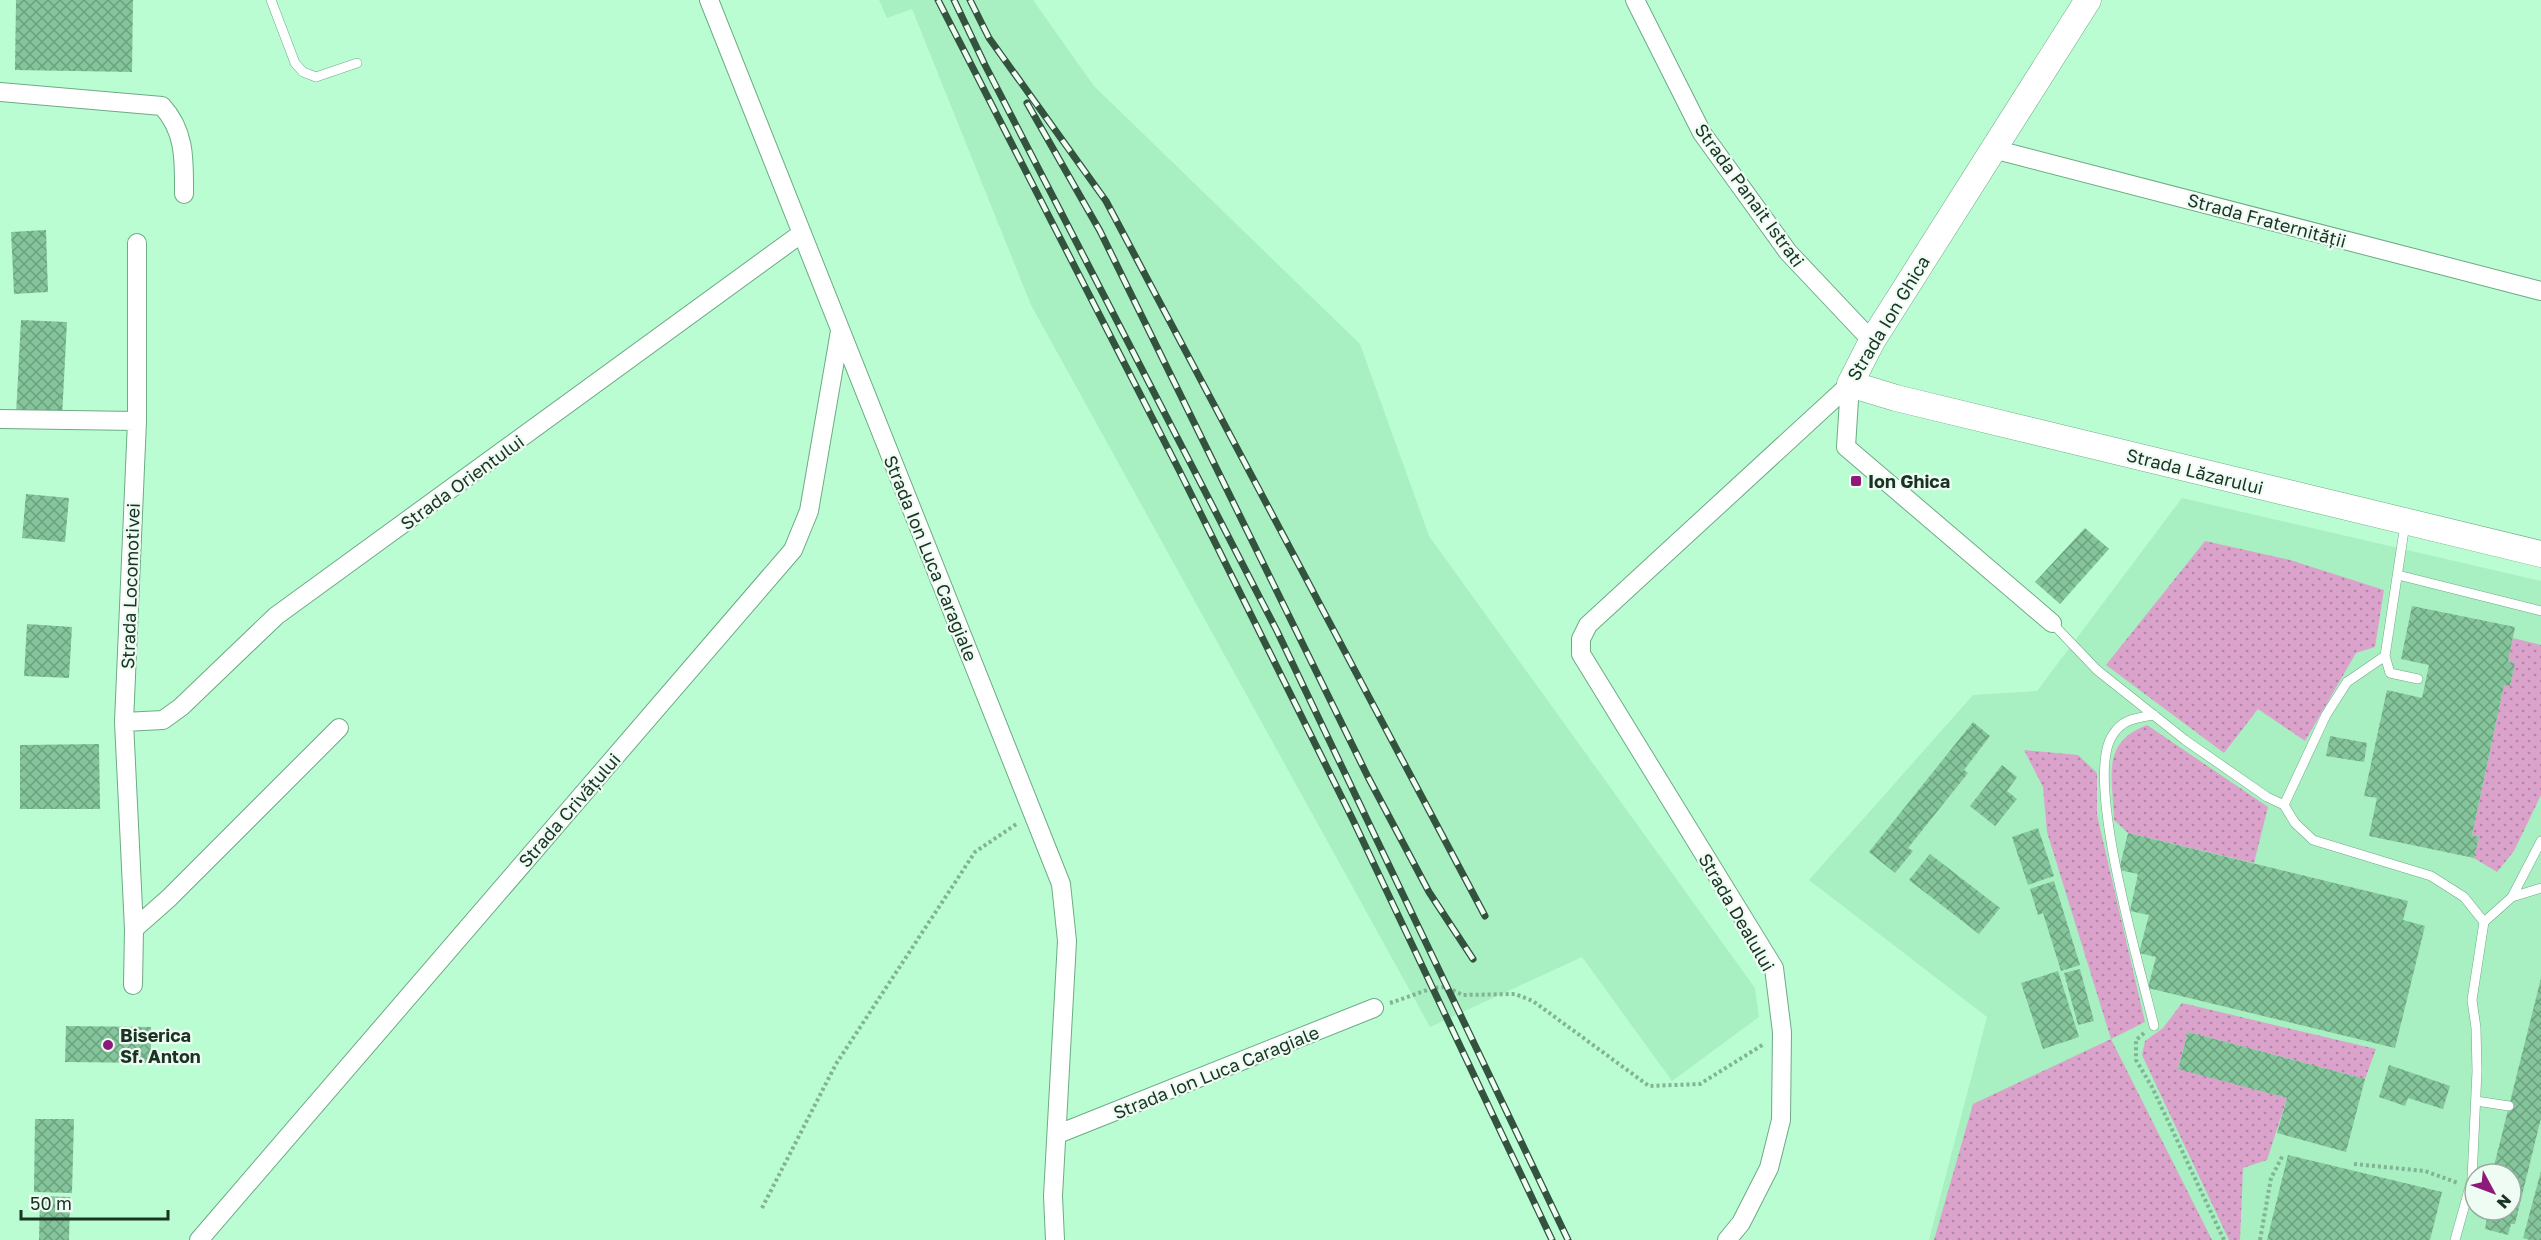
<svg xmlns="http://www.w3.org/2000/svg" width="2541" height="1240" font-family="'Golos Text',sans-serif">
<style>
.built{fill:#a8efc2;fill-rule:evenodd}
.grass{fill:url(#grass-dots)}
.building{fill:url(#building-cross-hatch)}
.lines{fill:none;stroke-linecap:round;stroke-linejoin:round}
.lane-casing{stroke:#6cab84;stroke-width:10}
.street-casing{stroke:#6cab84;stroke-width:20}
.secondary-casing{stroke:#6cab84;stroke-width:27}
.path{stroke:#81b494;stroke-width:4;stroke-dasharray:3 3;stroke-linecap:butt}
.lane{stroke:#fff;stroke-width:9}
.street{stroke:#fff;stroke-width:18}
.secondary{stroke:#fff;stroke-width:26}
.rail-casing{stroke:#33533f;stroke-width:7}
.rail{stroke:#effcf3;stroke-width:4.5;stroke-dasharray:14;stroke-linecap:butt}
.poi-dot{fill:#8d197a;stroke:#effcf3;stroke-width:2}
.labels{text-anchor:middle;dominant-baseline:central;stroke-width:4.5;stroke-linejoin:round;paint-order:stroke}
.street-label{font-size:18px;fill:#1a3424;stroke:#effcf3}
.poi-label{font-size:18px;font-weight:bold;fill:#1a3424;stroke:#effcf3;text-anchor:start}
</style>
<defs>
<pattern id="grass-dots" width="8" height="8" patternUnits="userSpaceOnUse" patternTransform="scale(1.5)"><rect width="8" height="8" fill="#dba3cc"/><path d="M2 2h.1M6 6h.1" fill="none" stroke="#b186a5" stroke-width="1.8" stroke-linecap="round"/></pattern>
<pattern id="building-cross-hatch" width="8" height="8" patternUnits="userSpaceOnUse" patternTransform="scale(1.5)"><rect width="8" height="8" fill="#85c59c"/><path d="M0 0l8 8M0 8l8-8" fill="none" stroke="#6ca17f"/></pattern>
</defs>
<rect width="100%" height="100%" fill="#bbfdd3"/>
<path class="built" d="M 879,0 L 1033,0 L 1094,86 L 1360,344 L 1429,536 L 1755,988 L 1759,1017 L 1672,1081 L 1582,957 L 1430,1027 L 1031,305 L 912,9 L 887,18 Z
M 2182,498 L 2541,581 L 2541,1240 L 1929,1240 L 1987,1017 L 1809,880 L 1973,695 L 2037,691 ZM 2475,1174 L 2511,1174 L 2511,1210 L 2475,1210 Z"/>
<path class="grass" d="M 2205,541 L 2290,560 L 2384,590 L 2375,647 L 2356,653 L 2305,741 L 2258,709 L 2224,753 L 2106,665 Z
M 2513,638 L 2541,645 L 2541,795 L 2514,851 L 2497,872 L 2474,858 L 2479,837 L 2472,835 L 2504,685 L 2510,686 L 2514,663 L 2508,662 Z
M 2147,725 L 2268,807 L 2254,863 L 2128,833 L 2114,820 C 2113,777 2100,743 2147,725 Z
M 2024,750 L 2078,755 L 2097,773 L 2097,815 L 2145,1022 L 2111,1039 L 2212,1240 L 1934,1240 L 1973,1104 L 2111,1039 L 2047,832 L 2043,787 Z
M 2182,1003 L 2376,1049 L 2365,1079 L 2188,1032 L 2178,1068 L 2287,1098 L 2267,1160 L 2243,1168 L 2240,1240 L 2229,1240 L 2142,1055 L 2145,1041 L 2163,1028 Z"/>
<path class="building" d="M 16,0 L 133,0 L 132,72 L 15,70 Z
M 46,230 L 48,292 L 14,294 L 11,232 Z
M 21,320 L 67,322 L 62,417 L 16,415 Z
M 26,494 L 69,498 L 65,542 L 22,538 Z
M 2085,528 L 2109,549 L 2060,604 L 2035,582 Z
M 2412,606 L 2515,627 L 2508,662 L 2515,663 L 2510,686 L 2504,685 L 2472,835 L 2479,837 L 2474,858 L 2369,836 L 2377,798 L 2364,796 L 2387,690 L 2422,698 L 2429,665 L 2401,659 Z
M 27,624 L 72,627 L 69,678 L 24,676 Z
M 1973,722 L 1990,736 L 1964,770 L 1968,773 L 1908,848 L 1913,851 L 1895,873 L 1869,852 Z
M 2330,736 L 2367,743 L 2364,762 L 2326,756 Z
M 99,744 L 100,809 L 20,809 L 20,745 Z
M 2002,765 L 2017,777 L 2007,791 L 2017,799 L 1995,826 L 1970,806 Z
M 2038,828 L 2054,876 L 2028,885 L 2012,837 Z
M 2128,833 L 2408,901 L 2403,920 L 2425,926 L 2395,1048 L 2148,988 L 2156,957 L 2139,953 L 2149,915 L 2130,911 L 2138,874 L 2119,870 Z
M 1930,854 L 2000,908 L 1979,934 L 1909,880 Z
M 2054,881 L 2080,965 L 2061,971 L 2043,913 L 2038,915 L 2030,889 Z
M 2080,969 L 2094,1021 L 2078,1025 L 2064,973 Z
M 2058,971 L 2079,1037 L 2043,1049 L 2021,983 Z
M 2541,978 L 2541,1118 L 2515,1224 L 2511,1224 L 2508,1235 L 2485,1229 L 2487,1218 L 2482,1217 L 2484,1210 L 2511,1210 L 2511,1174 L 2492,1174 Z
M 66,1026 L 151,1027 L 151,1063 L 65,1062 Z
M 2188,1032 L 2365,1079 L 2346,1152 L 2277,1133 L 2287,1098 L 2178,1069 Z
M 2389,1065 L 2450,1086 L 2443,1109 L 2408,1098 L 2405,1106 L 2379,1097 Z
M 35,1119 L 74,1119 L 72,1193 L 34,1192 Z
M 2288,1155 L 2442,1192 L 2430,1240 L 2267,1240 Z
M 2541,1171 L 2541,1240 L 2530,1240 L 2523,1238 Z
M 40,1196 L 70,1197 L 69,1240 L 39,1240 Z"/>
<g class="lines">
<defs>
<path id="lane" d="M 271,0 L 295,63 L 303,72 L 316,77 L 357,63
M 2398,575 L 2541,611
M 2052,623 L 2097,670 L 2185,740 L 2267,797 L 2284,805 L 2295,823 L 2313,840 L 2431,876 L 2464,897 L 2484,922 L 2472,1000 L 2476,1028 L 2477,1071 L 2472,1179 L 2455,1240
M 2385,656 L 2390,673 L 2418,679
M 2154,715 C 2136,718 2122,719 2112,736 C 2084,779 2141,971 2154,1026
M 2284,805 L 2326,715 L 2347,682 L 2385,656 L 2405,524
M 2512,897 L 2541,888
M 2484,922 L 2512,897 L 2541,841
M 2476,1101 L 2509,1106"/>
<path id="street" d="M 709,0 L 1061,884 L 1067,941 L 1053,1196 L 1055,1240
M 1635,0 L 1702,133 L 1788,252 L 1872,341
M 0,92 L 162,106 C 186,132 184,162 184,194
M 1993,149 L 2541,291
M 1850,384 L 1846,447 L 2052,623
M 0,419 L 137,421
M 124,722 L 163,720 L 181,707 L 276,616 L 802,233
M 134,929 L 169,898 L 339,728
M 133,985 L 134,929 L 124,722 L 137,421 L 137,243
M 1058,1134 L 1374,1008
M 199,1240 L 793,550 L 809,511 L 840,331
M 1727,1240 L 1741,1223 L 1769,1168 L 1781,1120 L 1782,1032 L 1774,968 L 1581,654 L 1581,639 L 1588,625 L 1850,384"/>
<path id="secondary" d="M 2088,0 L 1872,341 L 1850,384 L 1896,398 L 2541,554"/>
</defs>
<use href="#lane" class="lane-casing"/>
<use href="#street" class="street-casing"/>
<use href="#secondary" class="secondary-casing"/>
<path class="path" d="M 1390,1003 L 1433,988 L 1446,987 L 1463,995 L 1515,994 L 1533,1001 L 1649,1086 L 1700,1084 L 1764,1044
M 2144,1033 L 2136,1040 L 2136,1060 L 2152,1087 L 2224,1240
M 2354,1164 L 2425,1171 L 2458,1183
M 762,1208 L 836,1064 L 975,852 L 1018,823
M 2260,1240 L 2271,1178 L 2283,1155"/>
<use href="#lane" class="lane"/>
<use href="#street" class="street"/>
<use href="#secondary" class="secondary"/>
<defs>
<path id="rail" d="M 938,0 L 1179,470 L 1353,820 L 1552,1240
M 954,0 L 985,65 L 1277,631 L 1568,1240
M 970,0 L 989,38 L 1106,201 L 1485,916
M 1027,103 L 1100,231 L 1368,777 L 1429,892 L 1473,959"/>
</defs>
<use href="#rail" class="rail-casing"/>
<use href="#rail" class="rail"/>
</g>
<g class="poi-dot">
<rect x="1850" y="475" width="12" height="12" rx="3"/>
<circle cx="108" cy="1045" r="6"/>
</g>
<g class="labels">
<g class="street-label">
<text transform="translate(1750 195) rotate(54)">Strada Panait Istrati</text>
<text transform="translate(2267 220) rotate(15)">Strada Fraternității</text>
<text transform="translate(1888 318) rotate(-59)">Strada Ion Ghica</text>
<text transform="translate(2195 471) rotate(14)">Strada Lăzarului</text>
<text transform="translate(462 482) rotate(-36)">Strada Orientului</text>
<text transform="translate(931 558) rotate(68)">Strada Ion Luca Caragiale</text>
<text transform="translate(130 586) rotate(-88)">Strada Locomotivei</text>
<text transform="translate(569 810) rotate(-49)">Strada Crivățului</text>
<text transform="translate(1737 912) rotate(60)">Strada Dealului</text>
<text transform="translate(1216 1072) rotate(-22)">Strada Ion Luca Caragiale</text>
</g>
<g class="poi-label">
<text x="1868" y="481">Ion Ghica</text>
<text x="120" y="1035">Biserica<tspan x="120" dy="21">Sf. Anton</tspan></text>
</g>
</g>
<g transform="translate(2493 1192) rotate(131)"><circle r="28" fill="#effcf3" stroke="#9aaca0" stroke-width="1.5"/>
<path d="M0-4.5L10 22L0 15L-10 22Z" fill="#8d197a"/>
<text y="-9" font-size="16" font-weight="bold" text-anchor="middle" fill="#1a3424">N</text>
</g>
<path d="M21 1210v9h147v-9" fill="none" stroke="#1a3424" stroke-width="3"/>
<text x="30" y="1210" font-size="18" fill="#1a3424" stroke="#effcf3" stroke-width="4.5" paint-order="stroke">50 m</text>
</svg>
